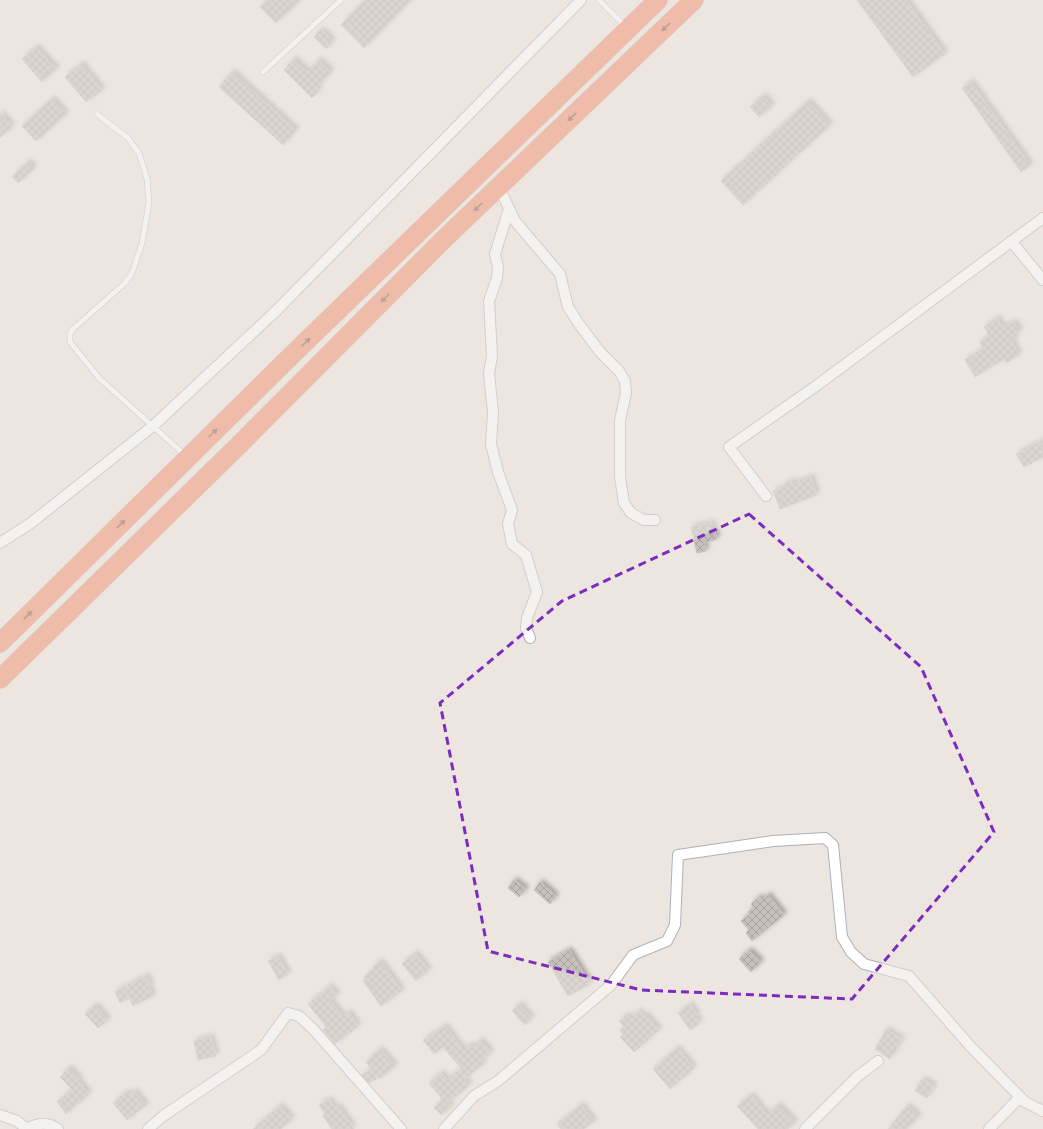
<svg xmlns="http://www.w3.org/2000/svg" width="1043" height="1129" font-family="Cabin,sans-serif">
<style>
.building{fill:url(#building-cross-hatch);stroke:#c9c1ba;filter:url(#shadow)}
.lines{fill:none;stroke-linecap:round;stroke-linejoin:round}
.lane-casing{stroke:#adb1b8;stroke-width:6}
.street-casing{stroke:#adb1b8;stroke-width:12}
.highway-casing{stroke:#c4c4c4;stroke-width:20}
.lane{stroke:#fff;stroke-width:5}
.street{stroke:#fff;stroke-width:10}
.highway{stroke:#f28966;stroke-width:19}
.oneway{fill:#7c5244}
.marked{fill:none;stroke:#7b2cbf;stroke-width:3;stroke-dasharray:8 5;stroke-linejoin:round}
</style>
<defs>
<pattern id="building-cross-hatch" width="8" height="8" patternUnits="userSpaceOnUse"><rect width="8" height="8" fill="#c6c0bb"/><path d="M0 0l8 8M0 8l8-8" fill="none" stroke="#aaa5a1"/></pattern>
<filter id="shadow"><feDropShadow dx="3" dy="-3" stdDeviation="2" flood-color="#0004"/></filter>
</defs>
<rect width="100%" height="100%" fill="#ede5e0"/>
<path class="building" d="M 267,0 L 300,0 L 276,23 L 260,7 Z
M 365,0 L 411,0 L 364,48 L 341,25 Z
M 857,0 L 906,0 L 945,54 L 913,77 Z
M 321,30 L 333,41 L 326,49 L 314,37 Z
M 36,47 L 56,69 L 42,82 L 22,59 Z
M 294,59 L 307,72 L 319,60 L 331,72 L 317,87 L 319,90 L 312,98 L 284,70 Z
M 81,64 L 102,90 L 86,102 L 65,77 Z
M 232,72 L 296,130 L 283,145 L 219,87 Z
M 971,82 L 1030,165 L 1021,172 L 962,88 Z
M 763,96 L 772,106 L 759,117 L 750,107 Z
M 52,99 L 66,114 L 36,141 L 22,126 Z
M 808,101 L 830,125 L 743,205 L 721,181 Z
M 0,113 L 12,126 L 0,138 Z
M 28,162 L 34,168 L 18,183 L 12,177 Z
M 997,318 L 1002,327 L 1014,322 L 1020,331 L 1014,335 L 1016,338 L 1012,341 L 1019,355 L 1006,363 L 1004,359 L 975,377 L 965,360 L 983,349 L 980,343 L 981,341 L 989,335 L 984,327 Z
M 1043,440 L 1043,457 L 1024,467 L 1016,454 Z
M 811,477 L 817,495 L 780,509 L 773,491 L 785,487 L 784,484 L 792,481 L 793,484 Z
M 712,523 L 717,539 L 704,543 L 706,551 L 697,553 L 691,527 Z
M 514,880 L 526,889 L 519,897 L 508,888 Z
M 540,882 L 556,896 L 550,904 L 534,890 Z
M 768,895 L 784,915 L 752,941 L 746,933 L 749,930 L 741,921 L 750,914 L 748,912 L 754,907 L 751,904 L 759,897 L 762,900 Z
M 569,950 L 590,984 L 568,996 L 548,962 Z
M 749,950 L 761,962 L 751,972 L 739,959 Z
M 415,953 L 429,970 L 416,981 L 402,964 Z
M 278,956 L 288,974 L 279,980 L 268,961 Z
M 380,961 L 402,991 L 381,1006 L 363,981 L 365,980 L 364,977 L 374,969 L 373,967 Z
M 146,976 L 151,986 L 149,987 L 153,996 L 133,1006 L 129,998 L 120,1003 L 115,992 Z
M 330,986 L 337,995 L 330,1000 L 343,1017 L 349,1012 L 358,1026 L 335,1044 L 323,1030 L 326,1027 L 308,1004 Z
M 519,1004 L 532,1018 L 525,1025 L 512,1011 Z
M 690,1004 L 697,1015 L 695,1016 L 700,1023 L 690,1030 L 678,1013 Z
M 95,1005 L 108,1020 L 98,1028 L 85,1014 Z
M 639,1011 L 644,1017 L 646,1015 L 659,1030 L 634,1052 L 620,1037 L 623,1034 L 620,1030 L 624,1026 L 619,1021 L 627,1015 L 630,1019 Z
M 445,1026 L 463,1050 L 470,1045 L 472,1048 L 480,1040 L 491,1052 L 482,1060 L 484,1063 L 465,1079 L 469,1085 L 448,1103 L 451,1107 L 441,1115 L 434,1107 L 443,1100 L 429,1083 L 441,1073 L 447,1080 L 461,1068 L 443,1047 L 434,1054 L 423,1040 Z
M 886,1030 L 902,1039 L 890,1059 L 875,1049 Z
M 211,1037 L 216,1056 L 198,1060 L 194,1041 Z
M 677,1048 L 694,1068 L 670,1089 L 653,1069 Z
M 380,1049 L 395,1066 L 381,1078 L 379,1077 L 369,1083 L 362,1075 L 372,1069 L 366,1062 Z
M 69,1068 L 80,1079 L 78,1081 L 89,1094 L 66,1114 L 57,1102 L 72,1089 L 60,1077 Z
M 922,1079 L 934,1086 L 927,1098 L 915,1091 Z
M 134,1091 L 146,1105 L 127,1120 L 113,1103 L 127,1092 L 129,1095 Z
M 751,1095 L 767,1115 L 778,1105 L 795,1123 L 788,1129 L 758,1129 L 737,1106 Z
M 329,1099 L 334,1108 L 338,1106 L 354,1129 L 332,1129 L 323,1116 L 325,1114 L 319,1105 Z
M 581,1105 L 594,1121 L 584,1129 L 561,1129 L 557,1124 Z
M 280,1106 L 292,1119 L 281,1129 L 253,1129 Z
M 907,1106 L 919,1116 L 907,1129 L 888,1129 Z"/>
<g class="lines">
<defs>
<path id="lane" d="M 599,0 L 626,27
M 263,72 L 341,0
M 97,114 L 128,138 L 139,153 L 147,179 L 149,202 L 142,243 L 132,273 L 125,283 L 73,329 L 70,334 L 70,342 L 99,378 L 186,456"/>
<path id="street" d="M 499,187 L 515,221 L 560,274 L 568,307 L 579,324 L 600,352 L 619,371 L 625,381 L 626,393 L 620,420 L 620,477 L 624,503 L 631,513 L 644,520 L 655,520
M 509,209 L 495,254 L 498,267 L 497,278 L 489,301 L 492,356 L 489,373 L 493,413 L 491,444 L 498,472 L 512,510 L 508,524 L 512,544 L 526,555 L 537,592 L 527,618 L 526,628 L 530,638
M 1011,241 L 1043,280
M 766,496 L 729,447 L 816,386 L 1043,218
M 0,543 L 31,523 L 153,426 L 277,310 L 581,0
M 0,1115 L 17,1121 L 27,1129
M 26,1129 C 39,1123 46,1121 58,1129
M 148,1129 L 163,1116 L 261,1050 L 288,1013 L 299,1016 L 313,1029 L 401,1129
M 444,1129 L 474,1096 L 498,1081 L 611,985 L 633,955 L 667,941 L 675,925 L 678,855 L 773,841 L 825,838 L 833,845 L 842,937 L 851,952 L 864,964 L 909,976 L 970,1046 L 1025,1102 L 1043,1111
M 805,1129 L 858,1076 L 878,1061
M 989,1129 L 1020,1097"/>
<path id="highway" d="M 0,643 L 295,352 L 658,0
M 0,679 L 241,443 L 443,240 L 694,0"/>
</defs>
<use href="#lane" class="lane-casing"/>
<use href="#street" class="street-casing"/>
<use href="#highway" class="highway-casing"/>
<use href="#lane" class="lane"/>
<use href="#street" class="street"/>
<use href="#highway" class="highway"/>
</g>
<defs><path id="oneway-solid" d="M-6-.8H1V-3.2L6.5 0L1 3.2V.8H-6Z"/></defs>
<g class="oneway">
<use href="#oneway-solid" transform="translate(666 27) rotate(136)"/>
<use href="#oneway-solid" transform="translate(572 117) rotate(136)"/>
<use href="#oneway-solid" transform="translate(478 207) rotate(136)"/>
<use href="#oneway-solid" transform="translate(385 298) rotate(135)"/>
<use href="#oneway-solid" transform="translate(306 342) rotate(-44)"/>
<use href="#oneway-solid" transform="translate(213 433) rotate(-45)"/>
<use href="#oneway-solid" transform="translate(121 524) rotate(-44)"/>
<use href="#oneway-solid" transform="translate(28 615) rotate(-44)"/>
</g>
<path d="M0 0H1043V1129H0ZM 749,514 L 921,667 L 994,832 L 852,999 L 641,990 L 488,951 L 440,703 L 562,601 Z" fill="#ede5e0" fill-opacity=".55" fill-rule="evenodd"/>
<path class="marked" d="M 749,514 L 921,667 L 994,832 L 852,999 L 641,990 L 488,951 L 440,703 L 562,601 Z"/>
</svg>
